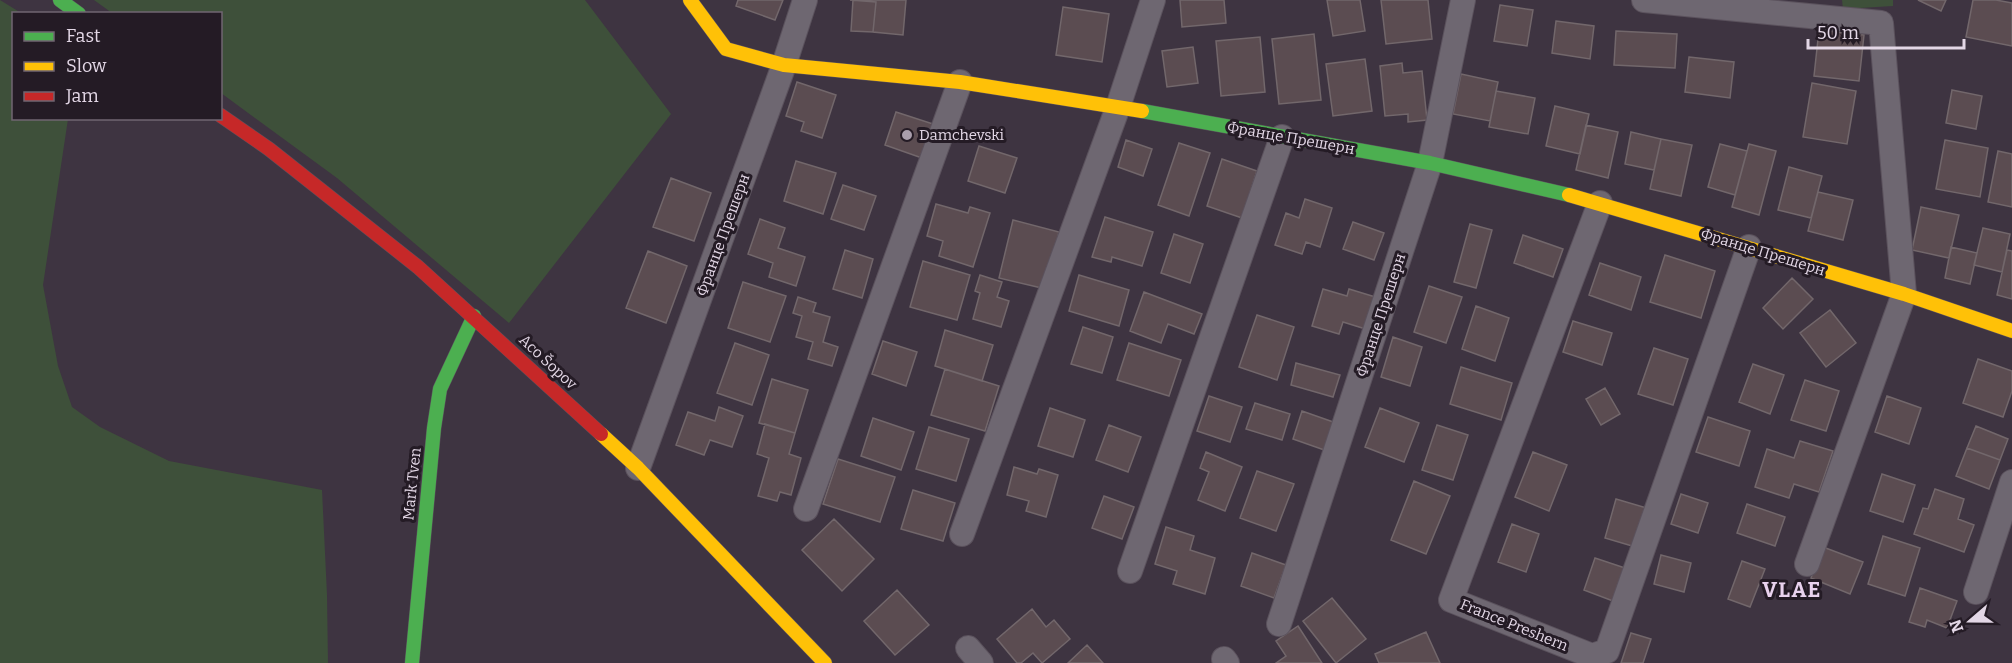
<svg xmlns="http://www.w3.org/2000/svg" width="2012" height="663" font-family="Bitter,serif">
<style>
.green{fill:#3e503a}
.building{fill:#5b4c51;stroke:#72676b;stroke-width:1.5}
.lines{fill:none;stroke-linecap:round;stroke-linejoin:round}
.street-casing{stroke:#5b525d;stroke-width:26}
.fast-casing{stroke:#5b525d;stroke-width:15}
.slow-casing{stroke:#5b525d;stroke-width:15}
.jam-casing{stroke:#5b525d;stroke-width:15}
.street{stroke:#6e6771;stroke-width:24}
.fast{stroke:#4caf50;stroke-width:14}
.slow{stroke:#ffc107;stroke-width:14}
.jam{stroke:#c62828;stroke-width:14}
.poi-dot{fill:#a99eac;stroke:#241b25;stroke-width:2}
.labels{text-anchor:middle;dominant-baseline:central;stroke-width:6;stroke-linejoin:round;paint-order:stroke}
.poi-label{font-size:15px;fill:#e3d7e6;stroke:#241b25;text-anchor:start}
.street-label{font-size:15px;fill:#e3d7e6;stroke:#241b25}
.district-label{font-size:21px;font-weight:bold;letter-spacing:1.5px;fill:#e9d2ee;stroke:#241b25}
</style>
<rect width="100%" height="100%" fill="#3e3441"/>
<path class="green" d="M 0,0 L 21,13 L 14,14 L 14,118 L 68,119 L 43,285 L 58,366 L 72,407 L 100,427 L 169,461 L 322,490 L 327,595 L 328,663 L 0,663 Z
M 94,0 L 585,0 L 671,114 L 509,323 L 337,178 L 221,93 L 220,14 L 112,13 Z
M 1842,0 L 1893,0 L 1893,6 L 1843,9 Z"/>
<path class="building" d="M 738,0 L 783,0 L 775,20 L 736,6 Z
M 850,0 L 906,0 L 903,35 L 873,32 L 876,2 Z
M 853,0 L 876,2 L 873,32 L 851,31 Z
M 1180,0 L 1224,0 L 1226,23 L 1182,27 Z
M 1327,0 L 1360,0 L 1365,31 L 1333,36 Z
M 1381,0 L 1428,0 L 1432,39 L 1386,44 Z
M 1918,0 L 1946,0 L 1941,11 Z
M 1973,0 L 1996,0 L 2012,3 L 2012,46 L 1966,37 Z
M 1500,5 L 1533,10 L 1527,46 L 1494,41 Z
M 1063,7 L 1109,14 L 1102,62 L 1056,55 Z
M 1556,21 L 1594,26 L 1590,59 L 1552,53 Z
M 1819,30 L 1864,35 L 1859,81 L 1814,76 Z
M 1616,31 L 1677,34 L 1675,68 L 1614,65 Z
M 1314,34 L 1321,100 L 1279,104 L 1272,39 Z
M 1260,37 L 1265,92 L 1221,96 L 1216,41 Z
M 1193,47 L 1198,83 L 1167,87 L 1162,51 Z
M 1689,57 L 1734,62 L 1730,98 L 1685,92 Z
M 1365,59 L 1372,111 L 1333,116 L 1326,64 Z
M 1402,63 L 1403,73 L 1422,71 L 1427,120 L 1408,122 L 1408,114 L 1385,116 L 1380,66 Z
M 1461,74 L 1498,82 L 1490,121 L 1453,114 Z
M 797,82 L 836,95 L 822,138 L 801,131 L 804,122 L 786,116 Z
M 1812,83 L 1856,91 L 1847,144 L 1803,137 Z
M 1952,90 L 1982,96 L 1976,129 L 1946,123 Z
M 1496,91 L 1535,98 L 1528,134 L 1489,127 Z
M 1555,106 L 1589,114 L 1580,154 L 1546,146 Z
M 896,112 L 933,124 L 922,158 L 885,145 Z
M 1586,125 L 1618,132 L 1608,178 L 1576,170 Z
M 1631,132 L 1661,139 L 1654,170 L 1625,164 Z
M 1661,139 L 1692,145 L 1681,196 L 1650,189 Z
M 1126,140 L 1152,149 L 1143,176 L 1118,167 Z
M 1945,140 L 1988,148 L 1980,197 L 1936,189 Z
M 1179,143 L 1210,153 L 1189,216 L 1158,205 Z
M 1720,144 L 1747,151 L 1735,195 L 1708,187 Z
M 1749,144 L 1776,151 L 1759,215 L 1732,207 Z
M 979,146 L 1017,158 L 1005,193 L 968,181 Z
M 1998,151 L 2012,154 L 2012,207 L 1988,202 Z
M 1222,159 L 1257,171 L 1242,218 L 1207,206 Z
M 796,161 L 836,173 L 823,214 L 784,201 Z
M 1789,167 L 1822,176 L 1811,218 L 1778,210 Z
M 671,178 L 711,193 L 694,241 L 653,227 Z
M 843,185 L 876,196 L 864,230 L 831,219 Z
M 1818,192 L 1853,200 L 1843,240 L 1808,231 Z
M 1305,199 L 1332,208 L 1320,247 L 1306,242 L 1302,254 L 1275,245 L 1286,213 L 1299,218 Z
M 936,204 L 968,213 L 970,207 L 990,213 L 973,267 L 939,256 L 943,241 L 927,236 Z
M 1921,207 L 1959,215 L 1949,258 L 1912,250 Z
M 1105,217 L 1153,232 L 1142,266 L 1112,257 L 1111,262 L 1092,257 Z
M 760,219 L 785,228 L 778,248 L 805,257 L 796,286 L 769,277 L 773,263 L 748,254 Z
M 1013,220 L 1059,232 L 1046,289 L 999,278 Z
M 1353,222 L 1384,233 L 1374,260 L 1343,249 Z
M 1470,224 L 1492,230 L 1476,288 L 1454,282 Z
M 1983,228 L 2010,234 L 2002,272 L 1974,265 Z
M 1174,234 L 1203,244 L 1190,283 L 1161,273 Z
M 1523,235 L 1563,249 L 1553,277 L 1514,263 Z
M 1951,247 L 1977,253 L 1970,284 L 1945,278 Z
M 845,250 L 873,259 L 862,298 L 833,289 Z
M 2007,250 L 2012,251 L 2012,299 L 1997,295 Z
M 648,251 L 687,266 L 666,323 L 626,308 Z
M 1665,255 L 1715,271 L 1701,318 L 1650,302 Z
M 923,261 L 970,275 L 957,320 L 910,307 Z
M 1600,263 L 1641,277 L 1631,310 L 1589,295 Z
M 980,275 L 1002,282 L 997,297 L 1009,301 L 1001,327 L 973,319 L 980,293 L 975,291 Z
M 1079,275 L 1129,290 L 1119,326 L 1069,311 Z
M 1792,278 L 1813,299 L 1783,329 L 1763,308 Z
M 743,282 L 786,296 L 770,342 L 728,328 Z
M 1429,286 L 1462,297 L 1446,343 L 1414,332 Z
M 1323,289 L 1347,296 L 1349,289 L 1382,299 L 1372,331 L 1343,322 L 1339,334 L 1312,326 Z
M 1144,292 L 1202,314 L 1194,334 L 1168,324 L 1161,343 L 1130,331 Z
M 798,297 L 816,303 L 813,312 L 830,317 L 823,342 L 838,347 L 832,366 L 808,359 L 813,342 L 796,337 L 802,316 L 793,313 Z
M 1476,306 L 1509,318 L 1495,361 L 1462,349 Z
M 1830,310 L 1856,343 L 1826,367 L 1800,333 Z
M 1257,315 L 1294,327 L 1277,380 L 1239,367 Z
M 1573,321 L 1612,333 L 1602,365 L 1563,352 Z
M 1083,327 L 1113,337 L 1102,373 L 1071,364 Z
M 945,330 L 993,345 L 982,381 L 935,366 Z
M 1393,337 L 1422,347 L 1410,386 L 1381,377 Z
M 883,341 L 917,352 L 906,386 L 872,374 Z
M 735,343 L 769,355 L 752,405 L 717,393 Z
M 1129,343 L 1181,360 L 1169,396 L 1117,380 Z
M 1654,348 L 1688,359 L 1673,405 L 1638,394 Z
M 1978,359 L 2012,371 L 2012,391 L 2003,417 L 1963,403 Z
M 1296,363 L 1340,375 L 1333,397 L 1291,385 Z
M 1753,364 L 1784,375 L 1770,414 L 1739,402 Z
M 1461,367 L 1512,383 L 1501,420 L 1450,404 Z
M 945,369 L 999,386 L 985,431 L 931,415 Z
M 772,379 L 808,390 L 795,433 L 759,423 Z
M 1805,380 L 1839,391 L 1826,431 L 1791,420 Z
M 1605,388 L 1620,414 L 1601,425 L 1586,399 Z
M 1209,396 L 1242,407 L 1230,442 L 1197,431 Z
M 1887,396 L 1921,408 L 1909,444 L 1875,432 Z
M 1255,403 L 1290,414 L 1282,440 L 1246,429 Z
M 719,407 L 743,416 L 732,447 L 710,440 L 704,455 L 676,445 L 688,412 L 715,421 Z
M 1050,408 L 1085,420 L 1073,457 L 1038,446 Z
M 1380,408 L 1419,423 L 1404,462 L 1365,447 Z
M 1302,411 L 1339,424 L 1330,452 L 1293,439 Z
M 1708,417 L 1750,431 L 1739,466 L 1696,452 Z
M 873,418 L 914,432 L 901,470 L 861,456 Z
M 765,424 L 795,433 L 789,454 L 801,458 L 791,495 L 780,492 L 777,501 L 758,496 L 769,458 L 757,454 Z
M 1109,425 L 1141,437 L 1128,472 L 1096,460 Z
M 1437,425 L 1468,435 L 1453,480 L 1422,470 Z
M 1976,426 L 2008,439 L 2000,460 L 1967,448 Z
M 929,427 L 969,439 L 956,481 L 916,469 Z
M 1800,441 L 1833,451 L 1819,492 L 1794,484 L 1789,498 L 1755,487 L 1767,449 L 1794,458 Z
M 1967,448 L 2000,460 L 1989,489 L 1956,476 Z
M 1206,452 L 1242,467 L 1225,511 L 1198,500 L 1209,472 L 1200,468 Z
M 1533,452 L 1567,465 L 1549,511 L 1515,497 Z
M 838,459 L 895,477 L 880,522 L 823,504 Z
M 1014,467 L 1037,474 L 1039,469 L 1058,475 L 1046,517 L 1026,511 L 1029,501 L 1007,495 Z
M 1257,471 L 1294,484 L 1276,531 L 1240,518 Z
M 1882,474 L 1915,485 L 1903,522 L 1870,511 Z
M 1414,481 L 1450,496 L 1426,554 L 1391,540 Z
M 1935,489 L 1964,499 L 1958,519 L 1974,525 L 1964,552 L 1914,534 L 1923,508 L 1928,509 Z
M 913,490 L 955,503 L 943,541 L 901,529 Z
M 1681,494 L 1708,503 L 1698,533 L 1671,524 Z
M 1104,496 L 1134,507 L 1122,539 L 1092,528 Z
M 1616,499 L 1650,509 L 1639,548 L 1605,538 Z
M 1747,504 L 1785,517 L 1775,546 L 1737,533 Z
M 834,519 L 874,559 L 842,591 L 802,550 Z
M 1512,524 L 1539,534 L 1526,572 L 1498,562 Z
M 1166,527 L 1194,536 L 1190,550 L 1215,558 L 1205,594 L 1173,584 L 1177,571 L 1155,564 Z
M 1883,536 L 1920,548 L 1905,596 L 1868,584 Z
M 1823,547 L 1863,562 L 1850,594 L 1811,578 Z
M 1252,553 L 1286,565 L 1274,598 L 1241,586 Z
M 1661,555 L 1691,563 L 1684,592 L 1654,584 Z
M 1595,558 L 1625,568 L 1613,601 L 1584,590 Z
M 1742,561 L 1765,569 L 1750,607 L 1728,599 Z
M 1920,588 L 1957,601 L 1947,628 L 1927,620 L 1925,627 L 1909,622 Z
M 897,590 L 929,625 L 895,655 L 864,621 Z
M 1332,598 L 1366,639 L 1336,663 L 1303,621 Z
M 1032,609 L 1046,627 L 1054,620 L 1070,639 L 1042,663 L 1033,653 L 1021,663 L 1017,663 L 997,639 Z
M 1298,626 L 1322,663 L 1276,663 L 1286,656 L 1276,641 Z
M 1426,632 L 1440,663 L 1379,663 L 1375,654 Z
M 1631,633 L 1651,639 L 1643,663 L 1621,663 Z
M 1087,645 L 1103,663 L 1068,663 Z"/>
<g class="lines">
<defs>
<path id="street" d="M 1644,0 L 1881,23 L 1904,294 L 1807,564
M 1600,203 L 1451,600 L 1592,656 L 1607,651 L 1749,247
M 638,468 L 784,65 L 805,0
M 806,509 L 960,82
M 962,534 L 1118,107 L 1153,0
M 1130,571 L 1282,137
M 1976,592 L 2012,482
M 1279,624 L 1430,163 L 1463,0
M 968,648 L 981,663
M 1224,659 L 1227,663"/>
<path id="fast" d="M 60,0 L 79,14
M 1142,111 L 1430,163 L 1569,195
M 412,663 L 434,428 L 440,389 L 474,316"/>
<path id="slow" d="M 690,0 L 726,49 L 784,65 L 960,82 L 1142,111
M 1569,195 L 1904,294 L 2012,331
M 601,434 L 638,468 L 825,663"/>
<path id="jam" d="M 220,115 L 269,149 L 418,267 L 601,434"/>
</defs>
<use href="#street" class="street-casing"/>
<use href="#fast" class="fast-casing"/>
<use href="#slow" class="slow-casing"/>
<use href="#jam" class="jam-casing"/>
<use href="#street" class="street"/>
<use href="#fast" class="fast"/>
<use href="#slow" class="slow"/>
<use href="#jam" class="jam"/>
</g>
<circle class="poi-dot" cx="907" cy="135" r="6"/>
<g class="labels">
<g class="poi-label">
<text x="919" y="135">Damchevski</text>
</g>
<g class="street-label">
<text transform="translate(1291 138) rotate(10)">Францe Прешерн</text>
<text transform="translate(723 235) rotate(-70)">Франце Прешерн</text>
<text transform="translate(1763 252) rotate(17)">Францe Прешерн</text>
<text transform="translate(1381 315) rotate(-72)">Франце Прешерн</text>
<text transform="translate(548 362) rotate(43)">Aco Šopov</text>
<text transform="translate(412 484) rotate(-84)">Mark Tven</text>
<text transform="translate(1514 625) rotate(22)">France Preshern</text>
</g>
<g class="district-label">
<text x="1792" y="590">VLAE</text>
</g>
</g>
<rect x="12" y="12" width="210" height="108" fill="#241b25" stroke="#706672" stroke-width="1.5"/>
<rect x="24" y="32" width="30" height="9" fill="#4caf50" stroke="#706672" stroke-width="1.5"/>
<text x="66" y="42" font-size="18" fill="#e3d7e6">Fast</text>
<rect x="24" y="62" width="30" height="9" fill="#ffc107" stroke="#706672" stroke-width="1.5"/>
<text x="66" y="72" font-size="18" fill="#e3d7e6">Slow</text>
<rect x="24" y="92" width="30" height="9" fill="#c62828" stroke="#706672" stroke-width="1.5"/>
<text x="66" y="102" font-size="18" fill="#e3d7e6">Jam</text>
<g transform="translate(1970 621) rotate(250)" stroke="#241b25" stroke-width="4.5" paint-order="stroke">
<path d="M0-4.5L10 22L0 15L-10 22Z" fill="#e3d7e6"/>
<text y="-9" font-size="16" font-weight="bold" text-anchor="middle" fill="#e3d7e6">N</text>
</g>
<path d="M1808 39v9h156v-9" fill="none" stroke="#e3d7e6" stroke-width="3"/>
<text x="1817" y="39" font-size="18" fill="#e3d7e6" stroke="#241b25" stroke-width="4.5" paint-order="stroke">50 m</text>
</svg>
